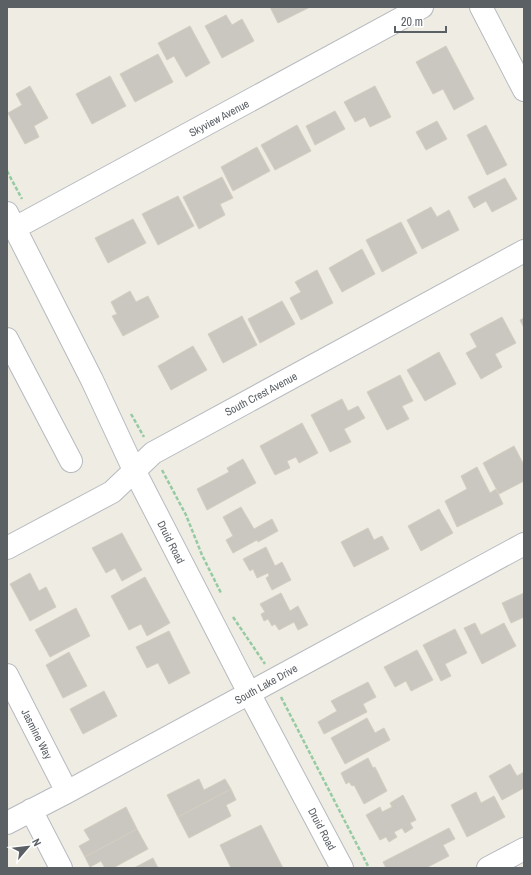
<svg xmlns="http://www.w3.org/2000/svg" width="531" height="875" font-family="'Archivo Narrow',sans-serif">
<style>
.building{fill:#cac7c0;stroke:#d5cdc1}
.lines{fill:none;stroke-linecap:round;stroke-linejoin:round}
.minor-casing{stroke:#b6babf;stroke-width:24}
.path{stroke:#96cba2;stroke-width:2.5;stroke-dasharray:4 2;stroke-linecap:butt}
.minor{stroke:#fff;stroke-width:22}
.labels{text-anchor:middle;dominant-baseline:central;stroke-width:3.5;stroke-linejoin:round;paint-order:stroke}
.street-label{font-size:11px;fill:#5b6065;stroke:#fff}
</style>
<rect width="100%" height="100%" fill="#efece3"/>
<path class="building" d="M 270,7 L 310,7 L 278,23 Z
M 226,15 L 232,25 L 242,19 L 254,41 L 222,58 L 205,26 Z
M 190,26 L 210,63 L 186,77 L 174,56 L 167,60 L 158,43 Z
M 446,46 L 474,99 L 454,110 L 443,89 L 433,94 L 416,62 Z
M 158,54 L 173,82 L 135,102 L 120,74 Z
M 110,76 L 126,106 L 92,124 L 76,94 Z
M 30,86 L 48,118 L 34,126 L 39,137 L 25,144 L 8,113 L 22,105 L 16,94 Z
M 375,86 L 391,117 L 370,127 L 365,117 L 355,122 L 344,102 Z
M 335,111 L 345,129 L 315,145 L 306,126 Z
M 437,121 L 447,139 L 426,150 L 416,132 Z
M 297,125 L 311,151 L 275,170 L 261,145 Z
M 486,125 L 507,165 L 487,175 L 467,135 Z
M 257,147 L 270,171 L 233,191 L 221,167 Z
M 222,177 L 233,198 L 220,204 L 225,215 L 199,229 L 183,197 Z
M 505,178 L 517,199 L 492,212 L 486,201 L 474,208 L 468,197 Z
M 178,196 L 194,226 L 158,245 L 142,214 Z
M 431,207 L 437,217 L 449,210 L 459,230 L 422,249 L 407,220 Z
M 133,219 L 146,243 L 108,263 L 95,238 Z
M 401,222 L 417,253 L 382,272 L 366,240 Z
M 362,249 L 375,274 L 342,292 L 329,268 Z
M 317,270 L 333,303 L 301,320 L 290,298 L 301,292 L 295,282 Z
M 130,291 L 136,302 L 148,296 L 159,317 L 123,336 L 112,316 L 117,314 L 111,302 Z
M 282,301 L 295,324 L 260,343 L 248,319 Z
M 242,316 L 257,345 L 223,363 L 208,334 Z
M 502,317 L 516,343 L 495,354 L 502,367 L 481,379 L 466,353 L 477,347 L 470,334 Z
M 524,318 L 524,328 L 520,320 Z
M 193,346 L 207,370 L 171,390 L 158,366 Z
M 439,352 L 456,384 L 425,401 L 407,370 Z
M 400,375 L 413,401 L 402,406 L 409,419 L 387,430 L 367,392 Z
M 342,399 L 348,411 L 358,406 L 365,418 L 344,429 L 351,442 L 330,452 L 311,415 Z
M 302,423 L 318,453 L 299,463 L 296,457 L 287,461 L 290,468 L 275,475 L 260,446 Z
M 514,446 L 524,465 L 524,481 L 499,494 L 483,463 Z
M 243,459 L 256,483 L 207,510 L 197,489 L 229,472 L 227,468 Z
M 477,467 L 490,493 L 496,489 L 503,504 L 457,527 L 445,501 L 467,489 L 461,476 Z
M 241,507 L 254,529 L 272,519 L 278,531 L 258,542 L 257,540 L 233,553 L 226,540 L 233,536 L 223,517 Z
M 439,509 L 453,533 L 421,551 L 408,526 Z
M 368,528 L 374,540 L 382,536 L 389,549 L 354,567 L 341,542 Z
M 122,533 L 142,570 L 122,581 L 115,568 L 106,573 L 92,548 Z
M 266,547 L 275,566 L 282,562 L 291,580 L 272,590 L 266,578 L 269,576 L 268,573 L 257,578 L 253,569 L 250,571 L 243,559 Z
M 30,573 L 39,591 L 46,587 L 56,607 L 30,621 L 10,584 Z
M 145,577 L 170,623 L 147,636 L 141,624 L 129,630 L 111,596 Z
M 281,593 L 290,611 L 298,606 L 308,625 L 298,630 L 294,622 L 279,630 L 275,624 L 272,626 L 268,619 L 264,621 L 261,614 L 265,612 L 260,604 Z
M 524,593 L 524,617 L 511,623 L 502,603 Z
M 76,608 L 90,636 L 50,657 L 35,630 Z
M 475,623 L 481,635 L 504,623 L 516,646 L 482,664 L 464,628 Z
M 455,629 L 467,653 L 445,664 L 451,676 L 441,681 L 423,645 Z
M 169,631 L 190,673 L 169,684 L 158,663 L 147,668 L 136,647 Z
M 417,650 L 433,680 L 411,691 L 406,681 L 395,687 L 384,667 Z
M 69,652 L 87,686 L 63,698 L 46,665 Z
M 368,682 L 376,697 L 363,704 L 367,712 L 324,734 L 318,722 L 337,711 L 331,701 Z
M 104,691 L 117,716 L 83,734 L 70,709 Z
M 367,718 L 375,733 L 384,728 L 390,740 L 345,764 L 331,738 Z
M 368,758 L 373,768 L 375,767 L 387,791 L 364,804 L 354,785 L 352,786 L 349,782 L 346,784 L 341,773 Z
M 510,764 L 517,776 L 524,772 L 524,788 L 502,800 L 489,776 Z
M 199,779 L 204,790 L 225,779 L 231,789 L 178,817 L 167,795 Z
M 231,789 L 236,800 L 226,805 L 231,816 L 189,838 L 178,817 Z
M 476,792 L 481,803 L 494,796 L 505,817 L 467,837 L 451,805 Z
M 403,795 L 416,820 L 410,823 L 413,828 L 405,833 L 402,828 L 394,832 L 397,837 L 389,842 L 386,837 L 380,840 L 366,815 L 380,807 L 382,812 L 392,807 L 390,803 Z
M 126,807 L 137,829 L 85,857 L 79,846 L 90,840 L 84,830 Z
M 261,825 L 283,868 L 231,868 L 220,845 Z
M 449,828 L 455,839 L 443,845 L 449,856 L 426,868 L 386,868 L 383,862 Z
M 137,829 L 148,849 L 113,868 L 105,868 L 101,861 L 90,867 L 85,857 Z
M 153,858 L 158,868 L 134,868 Z"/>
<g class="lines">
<defs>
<path id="minor" d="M 481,7 L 524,90
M 7,213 L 92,380 L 134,470 L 249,693 L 342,868
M 15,228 L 422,7
M 7,339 L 71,461
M 7,548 L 112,492 L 153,453 L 524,251
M 7,675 L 67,792
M 31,810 L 61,868
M 7,823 L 67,792 L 524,544
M 488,868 L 524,849"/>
</defs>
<use href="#minor" class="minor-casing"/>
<path class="path" d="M 7,171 L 22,199
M 131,414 L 144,437
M 162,470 L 186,515 L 202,555 L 221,593
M 233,617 L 265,664
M 281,697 L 369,868"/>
<use href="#minor" class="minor"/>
</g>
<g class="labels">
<g class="street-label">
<text transform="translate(219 118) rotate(-28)">Skyview Avenue</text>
<text transform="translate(261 394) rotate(-28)">South Crest Avenue</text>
<text transform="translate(171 542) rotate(63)">Druid Road</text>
<text transform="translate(266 684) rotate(-29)">South Lake Drive</text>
<text transform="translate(37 734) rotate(63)">Jasmine Way</text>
<text transform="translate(322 829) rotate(62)">Druid Road</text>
</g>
</g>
<rect width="531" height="875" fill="none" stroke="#5b6065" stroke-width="16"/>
<g transform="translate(28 847) rotate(62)" stroke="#ffffff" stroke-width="3" paint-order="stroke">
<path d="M0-3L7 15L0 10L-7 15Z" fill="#5b6065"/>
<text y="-6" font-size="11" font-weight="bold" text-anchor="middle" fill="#5b6065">N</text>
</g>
<path d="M395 26v6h51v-6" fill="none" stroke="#5b6065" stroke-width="2"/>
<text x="401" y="26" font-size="12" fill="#5b6065" stroke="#ffffff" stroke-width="3" paint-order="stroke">20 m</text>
</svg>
